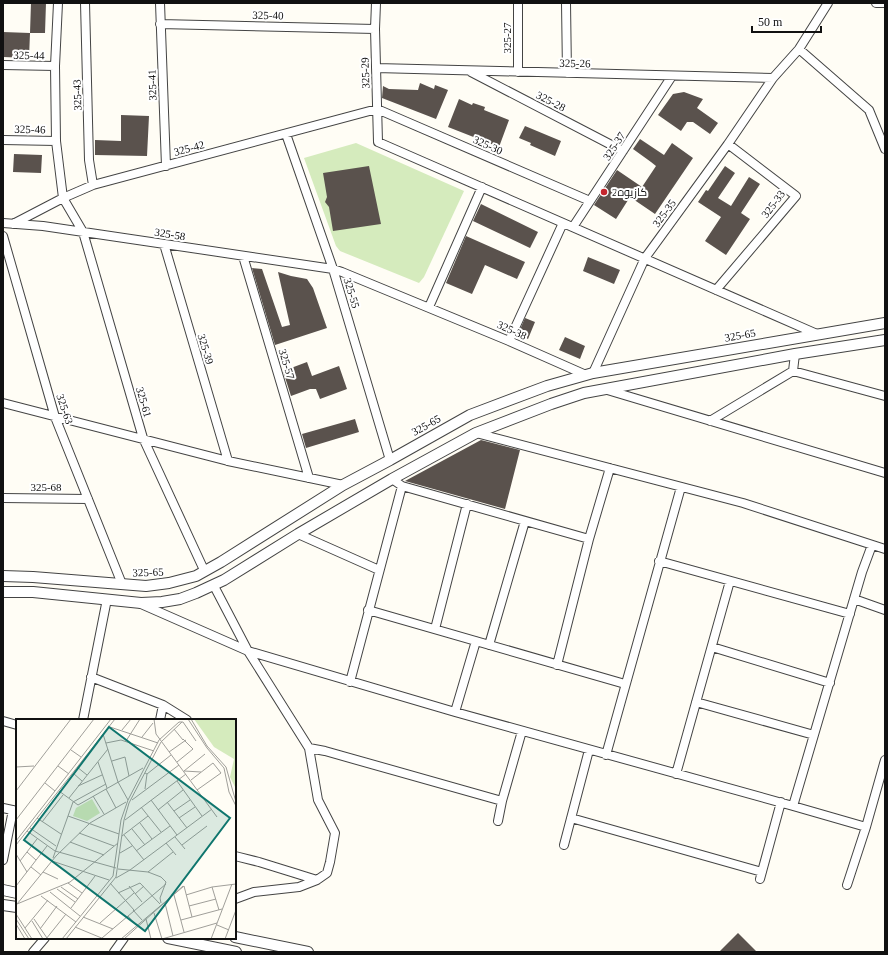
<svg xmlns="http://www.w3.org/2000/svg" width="888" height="955" font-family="'Times New Roman',Cairo,serif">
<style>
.green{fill:#d5ebbd}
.building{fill:#5a524d}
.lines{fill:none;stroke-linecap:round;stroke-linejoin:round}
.minor-casing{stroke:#444;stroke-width:10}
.tertiary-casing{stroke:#444;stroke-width:12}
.minor{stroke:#fff;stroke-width:8}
.tertiary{stroke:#fff;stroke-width:10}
.poi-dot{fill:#c4262e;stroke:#fff;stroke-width:1.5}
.labels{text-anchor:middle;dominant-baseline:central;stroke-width:4;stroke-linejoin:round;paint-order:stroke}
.street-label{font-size:11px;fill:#111;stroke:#fff}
.poi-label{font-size:11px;fill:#111;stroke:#fff;text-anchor:start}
.inset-road{fill:none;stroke:#a09f9a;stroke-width:1}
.view{fill:#0f766e;fill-opacity:0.15;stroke:#0f766e;stroke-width:2}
.inset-edge{fill:none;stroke:#111;stroke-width:2}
</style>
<rect width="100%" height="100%" fill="#fffdf5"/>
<path class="green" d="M 356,143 L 464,191 L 424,277 L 419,283 L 340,251 L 336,246 L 304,158 Z"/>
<path class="building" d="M 31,3 L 46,3 L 45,33 L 30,33 Z
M 3,32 L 30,33 L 29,58 L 3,57 Z
M 420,83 L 434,89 L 435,85 L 448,90 L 436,119 L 382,98 L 383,86 L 389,89 L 418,90 Z
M 684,92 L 703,99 L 697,108 L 718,123 L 710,134 L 693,122 L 687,122 L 681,131 L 658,115 L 673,94 Z
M 459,99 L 472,105 L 473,103 L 485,107 L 484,110 L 509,120 L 499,147 L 448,127 Z
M 121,115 L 149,116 L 147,156 L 95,155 L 95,140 L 121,141 Z
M 525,126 L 561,141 L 555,156 L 530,145 L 531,143 L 519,138 Z
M 640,139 L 664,155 L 672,143 L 693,158 L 655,214 L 630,197 L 616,219 L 594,205 L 617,170 L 642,187 L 656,166 L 651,162 L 633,149 Z
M 14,154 L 42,155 L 41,173 L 13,172 Z
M 369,166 L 381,224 L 333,231 L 329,207 L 325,202 L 327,197 L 323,173 Z
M 725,166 L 735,173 L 718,198 L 731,206 L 749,177 L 760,184 L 741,213 L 750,219 L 726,255 L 705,241 L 721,217 L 698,202 L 706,190 L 708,191 Z
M 481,204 L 538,232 L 530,248 L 473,221 Z
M 466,236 L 525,262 L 517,279 L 485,265 L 472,294 L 446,283 Z
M 588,257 L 620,270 L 614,284 L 583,271 Z
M 252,268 L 262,269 L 282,327 L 290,325 L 278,272 L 291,276 L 307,279 L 313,288 L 327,328 L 275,345 Z
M 525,318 L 535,322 L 528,339 L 518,334 Z
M 565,337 L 585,346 L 580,359 L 559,350 Z
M 307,362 L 312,376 L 339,366 L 347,389 L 320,399 L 316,389 L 310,389 L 291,396 L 283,371 Z
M 355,419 L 359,432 L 306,448 L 302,434 Z
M 481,440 L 520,450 L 505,509 L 405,481 Z
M 738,933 L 757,952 L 719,952 Z"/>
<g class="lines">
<defs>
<path id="minor" d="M 58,3 L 55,66 L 56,141 L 63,198 L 83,232 L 143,438 L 204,570
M 85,3 L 89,160 L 93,185
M 160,3 L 166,166
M 376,3 L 375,29 L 378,142 L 817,334
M 566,3 L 567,73
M 876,3 L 885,3
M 160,24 L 375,29
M 799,49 L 869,110 L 885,149
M 3,65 L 55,66
M 376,68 L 773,78
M 471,72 L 623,151
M 518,72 L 518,3
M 286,134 L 333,269 L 390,460
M 3,140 L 56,141
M 3,223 L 43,226 L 333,269 L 342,272 L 509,341 L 586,375
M 13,224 L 63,198 L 93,185 L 377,109 L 590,201
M 573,227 L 672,76
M 3,236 L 55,417 L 122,584
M 164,244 L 228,461
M 243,256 L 309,478
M 716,290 L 796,196 L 728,144
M 429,307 L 482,187
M 509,341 L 563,223
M 795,354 L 793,371 L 885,396
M 593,373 L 645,258 L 728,144 L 773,78 L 799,49 L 828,3
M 604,389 L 885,473
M 3,403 L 228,461 L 343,485
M 710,421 L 793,371
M 476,433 L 743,503 L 885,549
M 392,479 L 402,486 L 589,539
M 3,498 L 88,499
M 298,534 L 379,570
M 659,561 L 850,614
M 214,586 L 248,651 L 309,748 L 325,751 L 502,801
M 854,599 L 885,610
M 141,604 L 248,651 L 455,712 L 793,806 L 866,827
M 368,610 L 625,684
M 435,629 L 467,504
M 489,645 L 525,521
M 712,647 L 830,683
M 557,665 L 589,539 L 610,468
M 91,677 L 163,705 L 187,720
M 350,682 L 402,486
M 696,702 L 814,735
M 455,712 L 476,641
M 83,720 L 107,599
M 160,720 L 163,705
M 3,721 L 17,725
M 606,755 L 681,487
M 676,774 L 730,581
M 793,806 L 862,572 L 872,545
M 3,808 L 17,811
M 571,818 L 762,872
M 498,821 L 502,801 L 522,731
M 564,845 L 589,750
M 235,856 L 259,862 L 317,880
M 3,860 L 13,810
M 760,879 L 781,802
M 847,885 L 866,827 L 885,760
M 235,899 L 254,892 L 299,887 L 317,880 L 327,873 L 330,862 L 335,833 L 318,800 L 309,748
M 33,952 L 45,938
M 114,952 L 124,938"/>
<path id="tertiary" d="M 3,576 L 33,577 L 146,586 L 169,583 L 196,576 L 221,562 L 343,485 L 390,460 L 470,415 L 547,386 L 593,373 L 885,323
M 3,592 L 33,592 L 141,603 L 162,602 L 180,599 L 196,593 L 224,580 L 298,534 L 392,479 L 476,433 L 551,404 L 584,393 L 795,354 L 885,340
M 3,890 L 17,893
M 3,905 L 17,907
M 235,937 L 308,952
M 168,938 L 236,952"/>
</defs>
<use href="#minor" class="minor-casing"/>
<use href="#tertiary" class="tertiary-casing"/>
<use href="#minor" class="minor"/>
<use href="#tertiary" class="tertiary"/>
</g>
<circle class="poi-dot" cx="604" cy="192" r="4"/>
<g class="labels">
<g class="street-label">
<text transform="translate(268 15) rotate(1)">325-40</text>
<text transform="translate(507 38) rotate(-90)">325-27</text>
<text transform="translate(29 55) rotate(1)">325-44</text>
<text transform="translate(575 63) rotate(1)">325-26</text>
<text transform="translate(365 73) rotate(-92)">325-29</text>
<text transform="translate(152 85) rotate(-92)">325-41</text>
<text transform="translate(77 95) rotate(-92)">325-43</text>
<text transform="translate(551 101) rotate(27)">325-28</text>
<text transform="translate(30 129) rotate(1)">325-46</text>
<text transform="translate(488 145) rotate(24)">325-30</text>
<text transform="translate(614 146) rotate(-57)">325-37</text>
<text transform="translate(189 148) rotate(-15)">325-42</text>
<text transform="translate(773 204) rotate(-53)">325-33</text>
<text transform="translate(664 213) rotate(-54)">325-35</text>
<text transform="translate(170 234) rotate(9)">325-58</text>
<text transform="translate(352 293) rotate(73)">325-55</text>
<text transform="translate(512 330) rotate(24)">325-38</text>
<text transform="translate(740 335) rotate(-10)">325-65</text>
<text transform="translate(206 349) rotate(73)">325-39</text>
<text transform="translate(287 364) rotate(73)">325-57</text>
<text transform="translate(144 402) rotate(74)">325-61</text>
<text transform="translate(65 409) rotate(71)">325-63</text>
<text transform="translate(426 425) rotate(-29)">325-65</text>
<text x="46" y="487">325-68</text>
<text transform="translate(148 572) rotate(-2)">325-65</text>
</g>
<g class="poi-label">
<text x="612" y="192">كازيوه2</text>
</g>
</g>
<g transform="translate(16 719)">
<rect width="220" height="220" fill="#fffdf5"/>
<path d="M 178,0 L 220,0 L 220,70 L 214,58 L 218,40 L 198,28 ZM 76,80 L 84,94 L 71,102 L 57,97 L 60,89 Z" fill="#d5ebbd"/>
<path class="inset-road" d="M 138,0 L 140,15 L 201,98M 172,0 L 191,29 L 208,49 L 213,73 L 220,87M 175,0 L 191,27 L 210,48 L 220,83M 167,3 L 180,22M 94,8 L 142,24M 158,10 L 167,21M 106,11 L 115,0M 87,15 L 102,63 L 112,81M 126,18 L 137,4M 110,22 L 124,0M 90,24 L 105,21 L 138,32M 55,31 L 65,38M 153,33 L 170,21M 96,42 L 109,38 L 113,57M 82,43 L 91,69M 161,43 L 177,30 L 167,20M 42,47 L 53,55M 0,48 L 18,47M 61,48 L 71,56M 168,52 L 189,35M 168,52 L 185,53M 57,54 L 66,62M 129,54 L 131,55 L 155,36M 175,61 L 197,44 L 205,54 L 181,71M 161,62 L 186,97M 29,64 L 39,72M 62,67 L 86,56M 90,70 L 100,89M 129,70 L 131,55M 0,72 L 55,0M 43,72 L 62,86 L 127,49M 77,77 L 88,95M 53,79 L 92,30M 116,81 L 163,46M 135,81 L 161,116M 151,83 L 171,109M 125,88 L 145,113M 142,91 L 167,71M 158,92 L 174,81M 52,97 L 103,115M 21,99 L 45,115M 163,99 L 179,88M 0,101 L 78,0M 109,101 L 170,55M 26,103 L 47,76M 124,104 L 136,120M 14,109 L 40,127M 116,110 L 129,126M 11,112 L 39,132 L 100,149M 63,114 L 98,127M 108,116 L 128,141M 106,117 L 132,97M 159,118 L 169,130M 0,122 L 95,0M 54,123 L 88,136M 150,124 L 160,136M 0,126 L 99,0M 166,126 L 191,107M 120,132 L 154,107M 11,133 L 20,141M 104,134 L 116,127M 0,135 L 11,153M 37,139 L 57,83 L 90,65M 4,142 L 21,120M 36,142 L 93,161M 15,148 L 25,156M 102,150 L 132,153 L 157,133M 27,153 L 42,160M 132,153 L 145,158 L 150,163 L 144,179 L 145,184M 100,159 L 114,151 L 196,90M 52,164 L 66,174M 94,164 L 118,191M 0,167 L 31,127M 113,167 L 126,183M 168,167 L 176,198M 45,168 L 62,180M 196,168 L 203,191M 41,170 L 59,183M 34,173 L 64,197M 102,174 L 124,164 L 144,185M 119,175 L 128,167M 158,176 L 168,213M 170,176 L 196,168 L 220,165M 25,177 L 60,203M 149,184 L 157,217M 1,185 L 40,137 L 74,104 L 110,83M 1,185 L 54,163 L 102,124M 173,187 L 200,180M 55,189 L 79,157M 117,191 L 126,201M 138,194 L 146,220M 0,195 L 16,220M 112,197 L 120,206M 67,198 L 97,210M 0,200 L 13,220M 18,200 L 31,219M 130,200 L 135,220M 165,201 L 206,190M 16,202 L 27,220M 84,204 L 118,174M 0,205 L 9,220M 201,206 L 213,211M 59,208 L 88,220M 9,209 L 32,181M 24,210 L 41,187M 86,219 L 150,165M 30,220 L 50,195M 46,220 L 97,157 L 105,101 L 112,81 L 143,21 L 163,3 L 167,3M 50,220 L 100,158 L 108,101 L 113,84 L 145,23 L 166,3M 105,220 L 168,167M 108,220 L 167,167M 146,220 L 201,204M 195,220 L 216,165M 209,220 L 220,191"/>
<path class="view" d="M 93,8 L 214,99 L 129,212 L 8,121 Z"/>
<rect width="220" height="220" class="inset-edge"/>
</g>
<rect width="888" height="955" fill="none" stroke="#111111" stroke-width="8"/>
<path d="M752 26v6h69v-6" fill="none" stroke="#111111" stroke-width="2"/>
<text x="758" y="26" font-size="12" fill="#111111" stroke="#ffffff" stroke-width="3" paint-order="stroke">50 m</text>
</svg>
